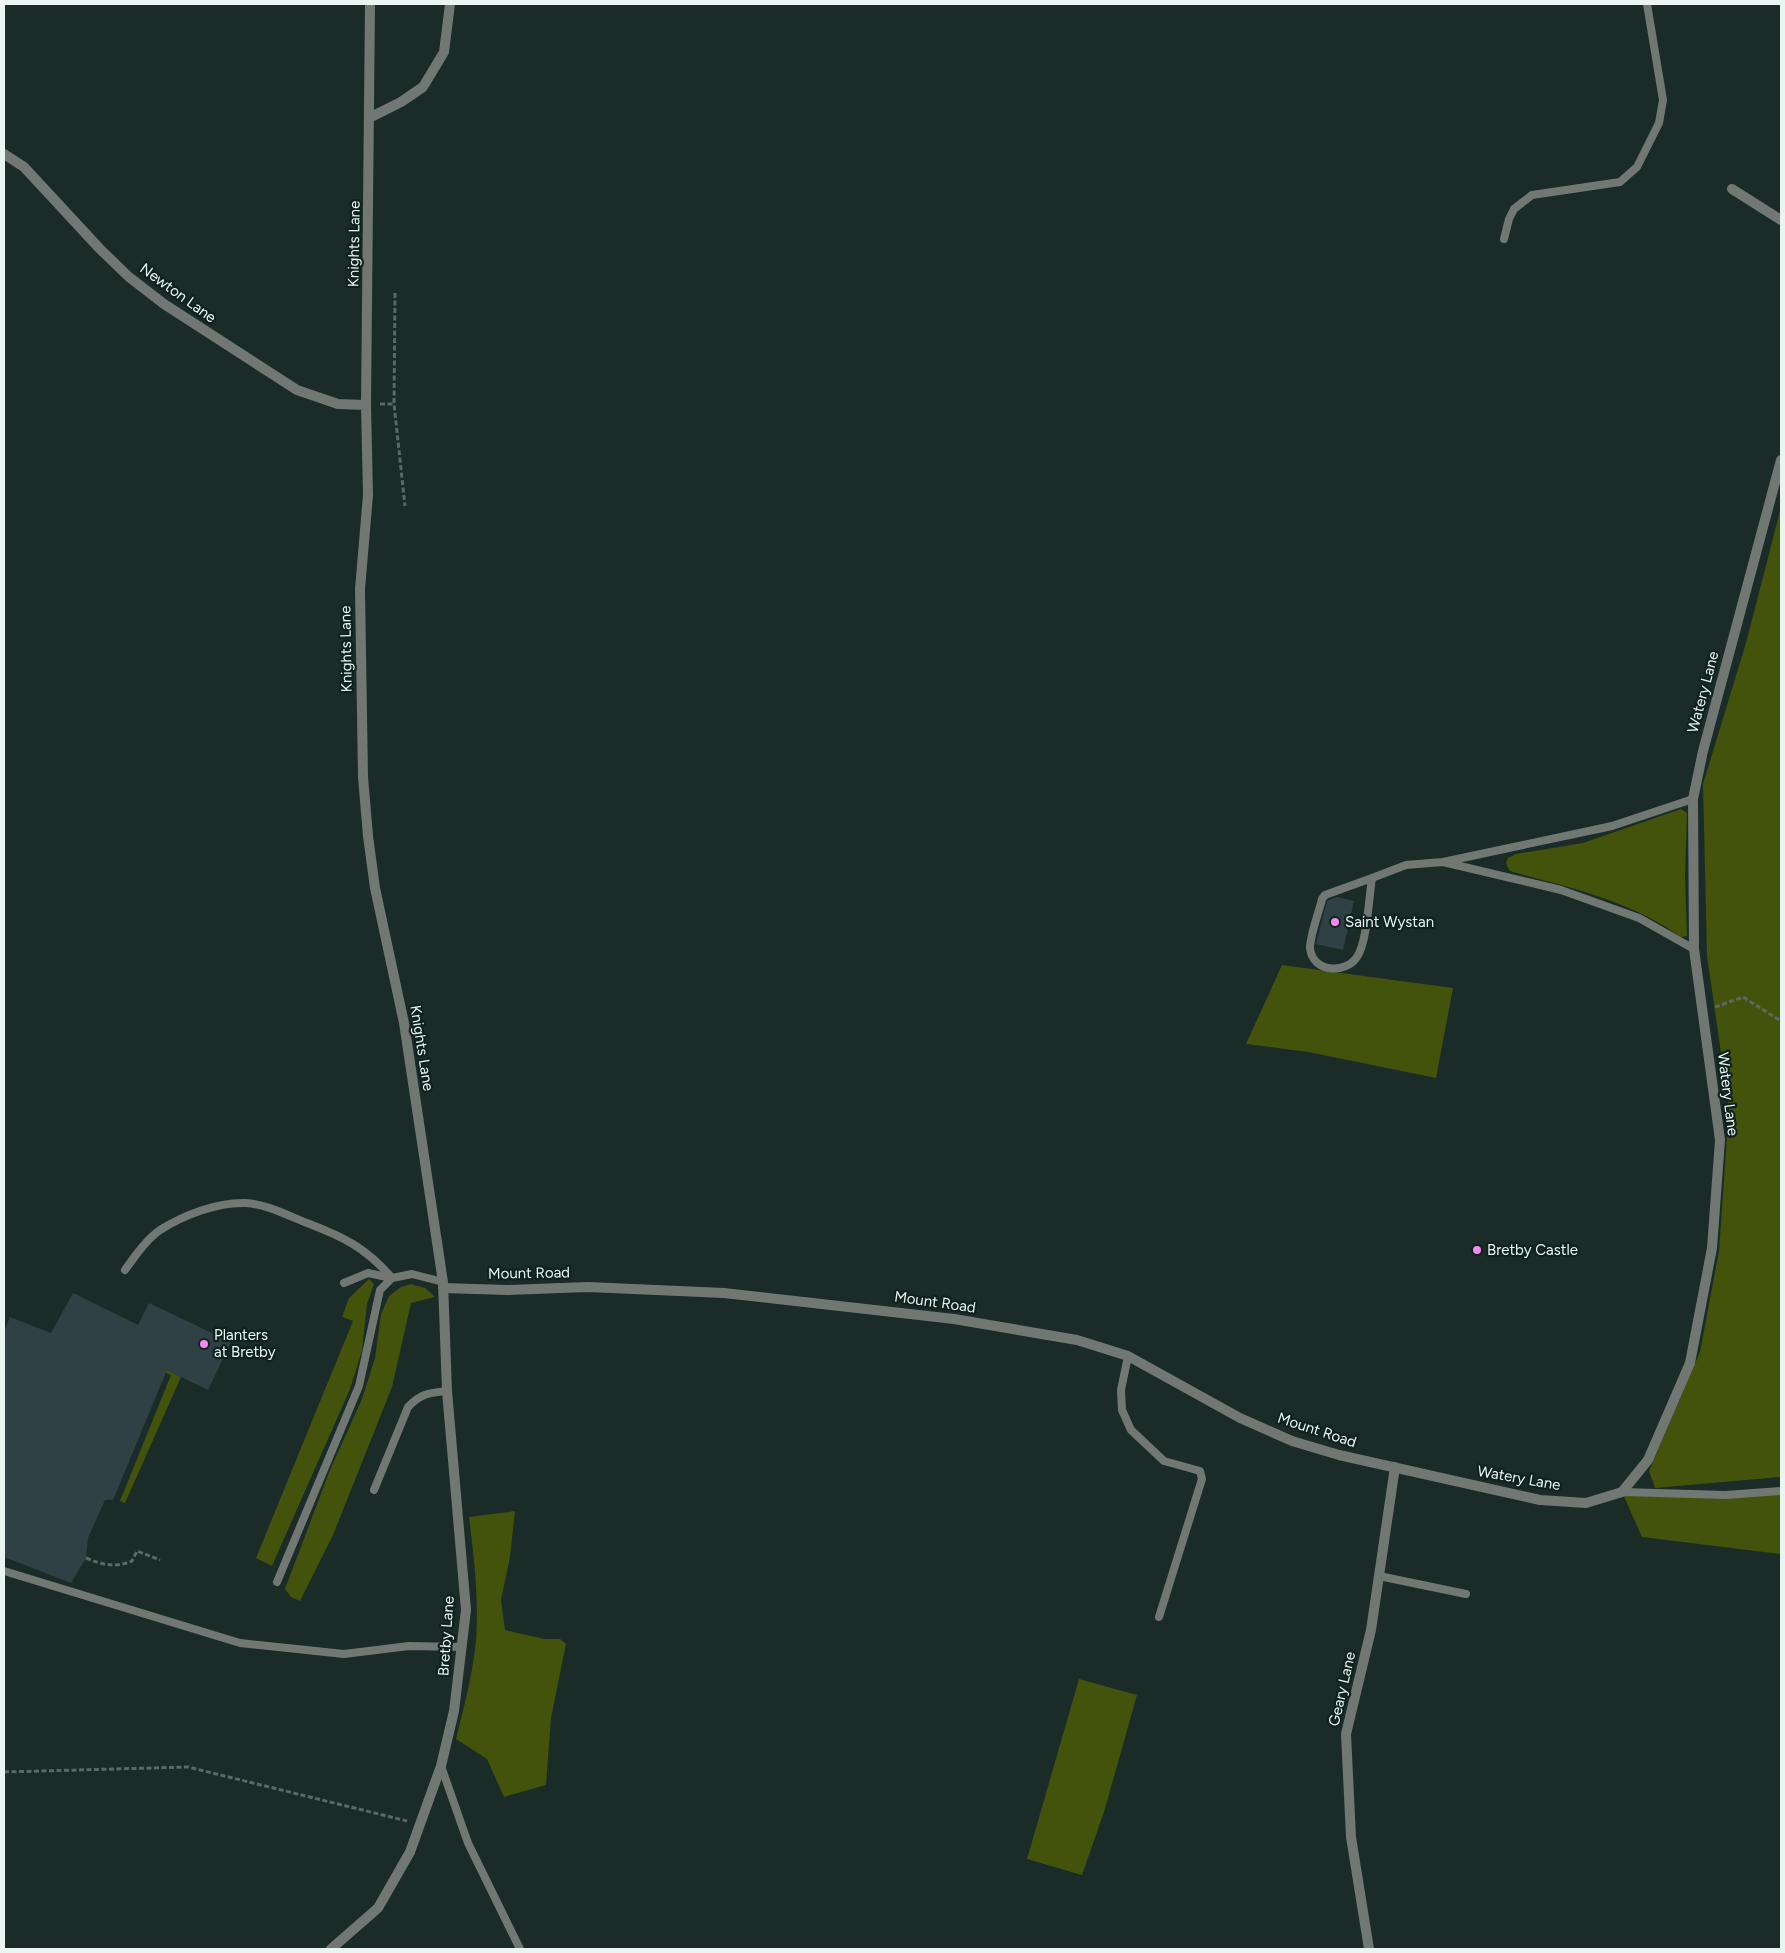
<svg xmlns="http://www.w3.org/2000/svg" width="1785" height="1953" font-family="Figtree,sans-serif">
<style>
.green{fill:#43530c}
.building{fill:#2f4145}
.lines{fill:none;stroke-linecap:round;stroke-linejoin:round}
.path{stroke:#5a6966;stroke-width:3;stroke-dasharray:5 2.5;stroke-linecap:butt}
.service{stroke:#717772;stroke-width:8}
.minor{stroke:#717772;stroke-width:10}
.poi-dot{fill:#f489f0;stroke:#10211e;stroke-width:2}
.labels{text-anchor:middle;dominant-baseline:central;stroke-width:4.5;stroke-linejoin:round;paint-order:stroke}
.street-label{font-size:15px;fill:#eaf5f2;stroke:#10211e}
.poi-label{font-size:15px;fill:#eaf5f2;stroke:#10211e;text-anchor:start}
</style>
<rect width="100%" height="100%" fill="#1a2b28"/>
<path class="green" d="M 1781,507 L 1781,1477 L 1655,1488 L 1649,1471 L 1700,1352 L 1719,1251 L 1729,1108 L 1707,956 L 1703,784 L 1746,643 Z
M 1681,809 L 1687,813 L 1685,876 L 1687,936 L 1681,937 C 1633,902 1570,887 1513,872 L 1509,870 L 1506,863 L 1508,858 L 1516,854 L 1583,843 Z
M 1282,965 L 1453,988 L 1436,1078 L 1308,1052 L 1246,1044 Z
M 369,1279 L 374,1284 L 367,1304 L 362,1351 L 350,1389 L 272,1566 L 256,1558 L 353,1321 L 342,1317 L 349,1298 Z
M 411,1284 L 425,1288 L 435,1297 L 411,1303 L 392,1387 L 333,1535 L 300,1601 L 291,1597 L 285,1589 L 330,1470 L 362,1399 L 375,1358 L 381,1314 L 389,1296 L 401,1287 Z
M 60,1317 L 181,1377 L 125,1503 L 120,1501 L 171,1375 L 61,1328 Z
M 1781,1491 L 1781,1554 L 1642,1537 L 1622,1492 Z
M 515,1511 L 510,1557 L 501,1600 L 505,1630 L 544,1639 L 560,1639 L 566,1644 L 551,1718 L 546,1785 L 504,1797 L 487,1759 L 456,1739 C 464,1706 473,1674 476,1640 C 479,1600 474,1557 469,1517 Z
M 1079,1679 L 1137,1695 L 1104,1812 L 1082,1875 L 1027,1859 Z"/>
<path class="building" d="M 1337,897 L 1354,901 L 1343,950 L 1316,944 L 1327,901 Z
M 73,1293 L 138,1325 L 149,1303 L 231,1342 L 208,1390 L 167,1370 L 113,1500 L 105,1500 L 88,1538 L 86,1558 L 71,1583 L 4,1557 L 4,1331 L 10,1317 L 51,1333 Z"/>
<g class="lines">
<path class="path" d="M 395,293 L 394,404 L 405,506
M 380,404 L 394,404
M 1715,1007 L 1743,997 L 1781,1021
M 86,1558 C 103,1565 115,1568 132,1561 L 137,1551 L 160,1560
M 4,1772 L 188,1767 L 407,1821"/>
<path class="service" d="M 1504,239 L 1509,219 L 1514,209 L 1532,195 L 1620,182 L 1637,167 L 1659,123 L 1663,100 L 1647,4
M 1693,799 L 1612,826 L 1443,862 L 1561,890 L 1639,918 L 1694,949
M 1372,878 L 1325,895 L 1322,899 C 1319,912 1310,935 1310,948 C 1312,972 1345,975 1357,957 C 1367,943 1369,897 1372,878 L 1406,865 L 1443,862
M 125,1270 C 135,1256 146,1240 160,1230 C 184,1215 217,1202 246,1203 C 266,1204 289,1216 307,1223 C 344,1237 366,1248 392,1278
M 344,1283 L 368,1273 L 392,1278
M 1128,1356 L 1121,1390 L 1122,1410 L 1131,1430 L 1164,1461 L 1200,1471 L 1202,1479 L 1159,1617
M 374,1490 L 408,1407 C 421,1393 429,1393 447,1391
M 1622,1492 L 1726,1495 L 1781,1491
M 4,1571 L 240,1643 L 344,1654 L 409,1646 L 462,1647
M 1379,1576 L 1466,1594
M 277,1582 L 359,1386 L 380,1290 L 392,1278 L 412,1274 L 443,1282
M 441,1766 L 468,1843 L 520,1949"/>
<path class="minor" d="M 371,117 L 401,102 L 423,87 L 444,52 L 450,4
M 4,154 L 24,167 L 100,249 L 129,277 L 164,304 L 297,390 L 338,404 L 366,405
M 1732,189 L 1781,220
M 443,1288 L 507,1290 L 588,1287 L 724,1293 L 954,1319 L 1077,1340 L 1128,1356 L 1240,1418 L 1292,1441 L 1339,1455 L 1540,1500 L 1586,1503 L 1622,1492 L 1648,1460 L 1690,1363 L 1712,1248 L 1720,1140 L 1694,949 L 1693,799 L 1703,751 L 1781,460
M 331,1949 L 378,1908 L 410,1852 L 441,1766 L 454,1711 L 466,1610 L 447,1391 L 443,1282 L 404,1023 L 375,888 L 368,836 L 363,777 L 360,589 L 368,495 L 366,405 L 370,4
M 1369,1949 L 1351,1837 L 1346,1734 L 1371,1630 L 1395,1467"/>
</g>
<g class="poi-dot">
<circle cx="1335" cy="922" r="5"/>
<circle cx="1477" cy="1250" r="5"/>
<circle cx="204" cy="1344" r="5"/>
</g>
<g class="labels">
<g class="street-label">
<text transform="translate(354 244) rotate(-89)">Knights Lane</text>
<text transform="translate(178 293) rotate(36)">Newton Lane</text>
<text transform="translate(346 649) rotate(-91)">Knights Lane</text>
<text transform="translate(1703 692) rotate(-75)">Watery Lane</text>
<text transform="translate(422 1048) rotate(81)">Knights Lane</text>
<text transform="translate(1728 1094) rotate(83)">Watery Lane</text>
<text transform="translate(529 1273) rotate(-1)">Mount Road</text>
<text transform="translate(935 1302) rotate(8)">Mount Road</text>
<text transform="translate(1317 1430) rotate(18)">Mount Road</text>
<text transform="translate(1519 1478) rotate(10)">Watery Lane</text>
<text transform="translate(446 1636) rotate(-86)">Bretby Lane</text>
<text transform="translate(1342 1689) rotate(-77)">Geary Lane</text>
</g>
<g class="poi-label">
<text x="1345" y="922">Saint Wystan</text>
<text x="1487" y="1250">Bretby Castle</text>
<text x="214" y="1335">Planters<tspan x="214" dy="17">at Bretby</tspan></text>
</g>
</g>
<rect width="1785" height="1953" fill="none" stroke="#eaf5f2" stroke-width="10"/>
</svg>
